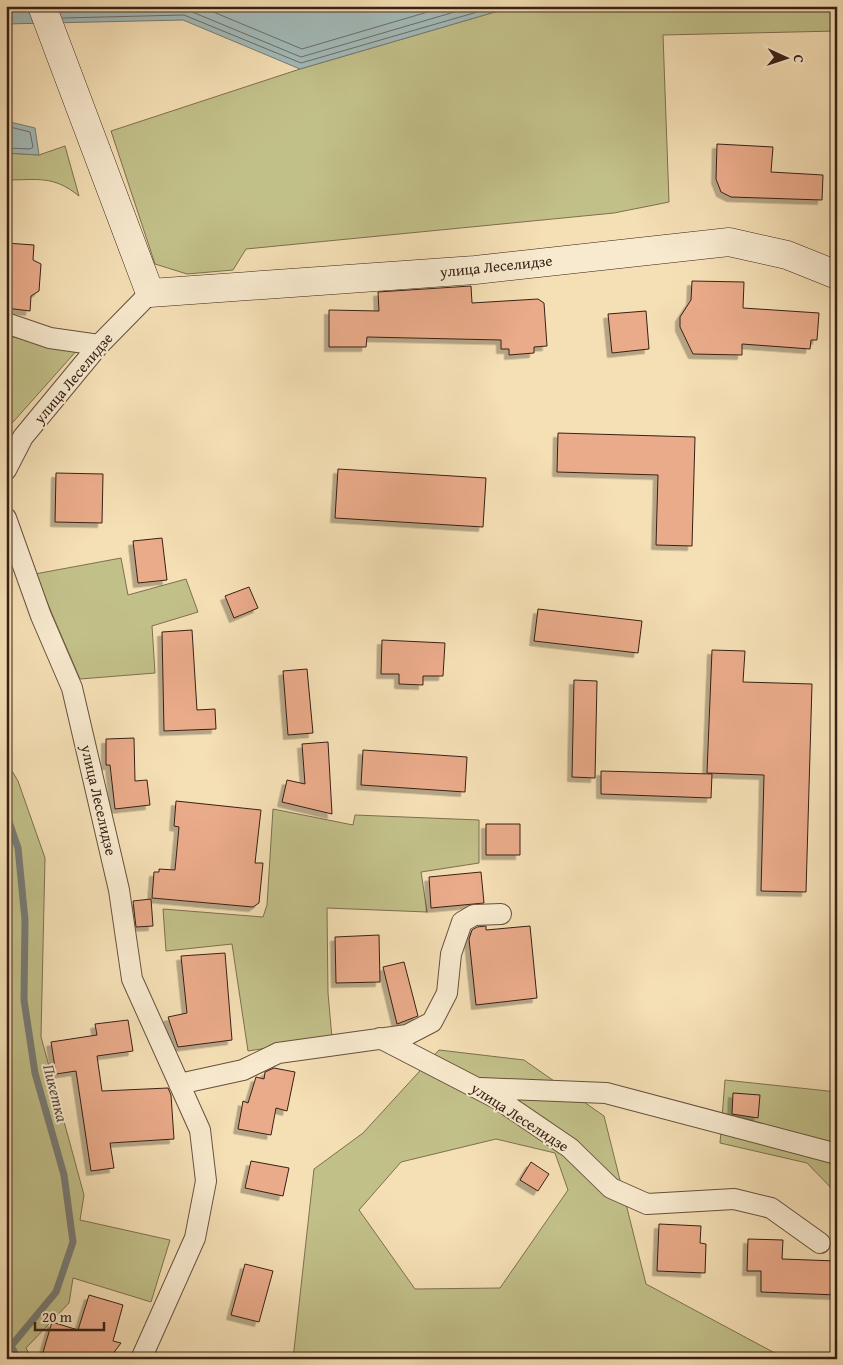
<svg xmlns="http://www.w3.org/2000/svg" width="843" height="1365" font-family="'Gentium Book Plus',serif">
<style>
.green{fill:#c2c089;stroke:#7d704f;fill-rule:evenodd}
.water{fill:#a2bab9;stroke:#787c77}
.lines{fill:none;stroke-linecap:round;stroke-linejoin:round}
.shore{stroke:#6d6d67;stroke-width:1}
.stream{stroke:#787c77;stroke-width:7}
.building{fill:#eaab8a;stroke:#382015;filter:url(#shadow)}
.street-casing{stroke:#67503d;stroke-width:22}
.secondary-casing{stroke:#382015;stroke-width:29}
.street{stroke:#f8eacf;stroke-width:20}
.secondary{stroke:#f8eacf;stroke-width:28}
.labels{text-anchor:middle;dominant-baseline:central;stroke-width:4;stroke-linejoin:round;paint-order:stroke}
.street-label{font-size:15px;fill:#382015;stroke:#f8eacf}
.water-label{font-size:16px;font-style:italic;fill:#584e46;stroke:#f8eacf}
</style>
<defs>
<filter id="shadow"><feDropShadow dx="-4.5" dy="4.5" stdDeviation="0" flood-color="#0004"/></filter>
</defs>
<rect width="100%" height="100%" fill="#f5dfb5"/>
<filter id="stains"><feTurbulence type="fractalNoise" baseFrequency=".004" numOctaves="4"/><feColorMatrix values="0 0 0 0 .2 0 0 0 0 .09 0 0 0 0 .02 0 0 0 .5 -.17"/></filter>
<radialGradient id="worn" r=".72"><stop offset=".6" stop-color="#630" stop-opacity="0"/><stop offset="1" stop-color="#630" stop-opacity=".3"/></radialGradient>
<path class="green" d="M 512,7 L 837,7 L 837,31 L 663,35 L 669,202 L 614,213 L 246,249 L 233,270 L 187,274 L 155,264 L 111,131 L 300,69 Z
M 65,146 L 79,196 C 53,175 38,180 6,180 L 6,153 L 39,155 Z
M 6,336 L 79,348 L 6,430 Z
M 121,558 L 128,595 L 186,579 L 198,612 L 152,626 L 155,673 L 80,679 L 35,574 Z
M 6,761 L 18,781 L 45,858 L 41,1037 L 84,1195 L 80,1220 L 170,1240 L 151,1302 L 73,1278 L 69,1303 L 26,1348 L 32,1359 L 6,1359 Z
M 273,809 L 353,825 L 355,815 L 479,820 L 479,863 L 421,872 L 427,912 L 327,908 L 328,993 L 332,1038 L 248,1051 L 232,944 L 166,951 L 163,909 L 263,917 L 267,905 Z
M 439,1050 L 524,1060 L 604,1116 L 646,1284 L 786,1359 L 293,1359 L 314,1169 L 363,1133 ZM 496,1139 L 555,1153 L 568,1190 L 500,1288 L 415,1289 L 359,1210 L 401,1162 Z
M 725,1080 L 837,1092 L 837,1194 L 807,1163 L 720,1143 Z"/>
<path class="water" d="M 6,6 L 837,6 L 837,7 L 512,7 L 300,69 L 183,20 L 6,24 Z
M 6,121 L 35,128 L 39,155 L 6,153 Z"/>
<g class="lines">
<path class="shore" d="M 199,6 L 302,49 L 448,6
M 60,12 L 185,9 L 301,57 L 475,6
M 63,18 L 184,15 L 301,63 L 498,6
M 6,126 L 30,132 L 33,147 L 30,149 L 6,148"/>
<path class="stream" d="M 6,813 L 18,848 L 25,920 L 24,1000 L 35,1073 L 64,1175 L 73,1242 L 56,1292 L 11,1346 L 18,1359"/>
</g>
<path class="building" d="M 717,144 L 773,147 L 771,172 L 823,175 L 822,200 L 731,197 L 721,192 L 716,179 Z
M 6,243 L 34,245 L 33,260 L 41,264 L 39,291 L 31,296 L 30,311 L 6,308 Z
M 692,281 L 744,282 L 743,308 L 819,313 L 817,340 L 811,340 L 810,349 L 742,344 L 742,355 L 693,354 L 680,327 L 680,317 L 691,300 Z
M 471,286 L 472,303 L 538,299 L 544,303 L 547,346 L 534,347 L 534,353 L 509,355 L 509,349 L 501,349 L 501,340 L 367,337 L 366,347 L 329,347 L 329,310 L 379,311 L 378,292 Z
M 646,311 L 649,349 L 612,353 L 608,314 Z
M 558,433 L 695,437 L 692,546 L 656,545 L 658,475 L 557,472 Z
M 338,469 L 486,478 L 483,527 L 335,518 Z
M 56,473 L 103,474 L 102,523 L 55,522 Z
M 162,538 L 167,580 L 138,583 L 133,541 Z
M 249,587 L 258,608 L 234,618 L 225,596 Z
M 538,609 L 642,621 L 638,653 L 534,641 Z
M 192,630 L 197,710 L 215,709 L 216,729 L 164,731 L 162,632 Z
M 382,640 L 445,643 L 443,676 L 423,676 L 423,685 L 399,684 L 399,674 L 381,674 Z
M 712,650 L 745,651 L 743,682 L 812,684 L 806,892 L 761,891 L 764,775 L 707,773 Z
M 307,669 L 313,733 L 288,735 L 283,671 Z
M 574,680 L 597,681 L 595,778 L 572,777 Z
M 134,738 L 135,781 L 147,780 L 150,805 L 115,809 L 110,765 L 106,765 L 106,739 Z
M 328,742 L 332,814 L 282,802 L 287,780 L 305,784 L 302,744 Z
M 363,750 L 467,757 L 465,792 L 361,785 Z
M 601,771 L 712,774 L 711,798 L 601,794 Z
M 176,801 L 261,810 L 255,863 L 263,863 L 259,903 L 253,907 L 152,898 L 154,872 L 159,872 L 159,869 L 175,870 L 179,827 L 174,826 Z
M 486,824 L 520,824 L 520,855 L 486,855 Z
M 481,872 L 484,903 L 431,908 L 429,877 Z
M 151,899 L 153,926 L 136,927 L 133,901 Z
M 486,926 L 486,930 L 530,926 L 537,998 L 476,1005 L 469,939 L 472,930 L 477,927 Z
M 379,935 L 380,982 L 336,983 L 335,937 Z
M 225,953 L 232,1040 L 178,1047 L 168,1017 L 187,1013 L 181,956 Z
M 404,962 L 418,1016 L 397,1024 L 383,967 Z
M 128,1020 L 133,1051 L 97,1056 L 102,1091 L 168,1088 L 171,1095 L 174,1139 L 110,1143 L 114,1168 L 91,1171 L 76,1071 L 56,1074 L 51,1042 L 97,1035 L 95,1024 Z
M 274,1068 L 295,1072 L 287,1111 L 276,1108 L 271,1135 L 238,1129 L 243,1101 L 248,1103 L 256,1077 L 264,1079 L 265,1072 Z
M 733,1093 L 760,1095 L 758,1118 L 732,1114 Z
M 251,1161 L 289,1168 L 283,1196 L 245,1188 Z
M 531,1162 L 549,1174 L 538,1191 L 520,1180 Z
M 659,1224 L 701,1226 L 700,1243 L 706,1244 L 705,1273 L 657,1271 Z
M 748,1239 L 783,1240 L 782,1259 L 837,1261 L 837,1295 L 761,1292 L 761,1271 L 747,1271 Z
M 245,1264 L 273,1271 L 259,1322 L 231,1315 Z
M 89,1295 L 123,1305 L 113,1341 L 121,1343 L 109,1359 L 41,1359 L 52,1322 L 78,1330 Z"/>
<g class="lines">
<defs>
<path id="street" d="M 6,323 L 50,338 L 99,345
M 6,470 L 23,437 L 99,345 L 150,293
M 6,518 L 41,616 L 72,688 L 119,890 L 132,979 L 200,1130 L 206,1181 L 195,1238 L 141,1359
M 380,1038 L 498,1099 L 570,1148 L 611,1188 L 647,1204 L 734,1199 L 771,1208 L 820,1243
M 179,1084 L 243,1070 L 278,1053 L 407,1035 L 432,1022 L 447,993 L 451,954 L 462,922 L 474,915 L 501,914
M 481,1088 L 606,1093 L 837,1154"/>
<path id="secondary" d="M 42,6 L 150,293 L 475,270 L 729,242 L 787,255 L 837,275"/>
</defs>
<use href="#street" class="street-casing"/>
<use href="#secondary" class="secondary-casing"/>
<use href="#street" class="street"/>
<use href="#secondary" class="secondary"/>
</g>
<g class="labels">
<g class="street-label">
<text transform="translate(496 266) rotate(-6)">улица Леселидзе</text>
<text transform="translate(73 378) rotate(-50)">улица Леселидзе</text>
<text transform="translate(99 800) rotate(77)">улица Леселидзе</text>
<text transform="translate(520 1117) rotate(33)">улица Леселидзе</text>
</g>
<g class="water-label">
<text transform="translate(56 1093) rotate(76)">Пикетка</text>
</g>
</g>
<rect width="843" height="1365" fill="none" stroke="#f5dfb5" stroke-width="25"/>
<rect x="8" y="8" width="828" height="1350" fill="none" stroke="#382015" stroke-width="2.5"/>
<rect x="12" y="12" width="818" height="1340" fill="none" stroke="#382015"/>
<g transform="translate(786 58) rotate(93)" stroke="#f8eacf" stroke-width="4" paint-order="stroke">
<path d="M0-4L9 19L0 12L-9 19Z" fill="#382015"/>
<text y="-8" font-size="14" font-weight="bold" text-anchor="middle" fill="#382015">С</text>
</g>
<path d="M35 1322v8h69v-8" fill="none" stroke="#382015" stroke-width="2.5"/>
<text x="42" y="1322" font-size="15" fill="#382015" stroke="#f8eacf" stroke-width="4" paint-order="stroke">20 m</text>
<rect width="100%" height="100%" filter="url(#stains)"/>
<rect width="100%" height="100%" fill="url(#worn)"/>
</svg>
